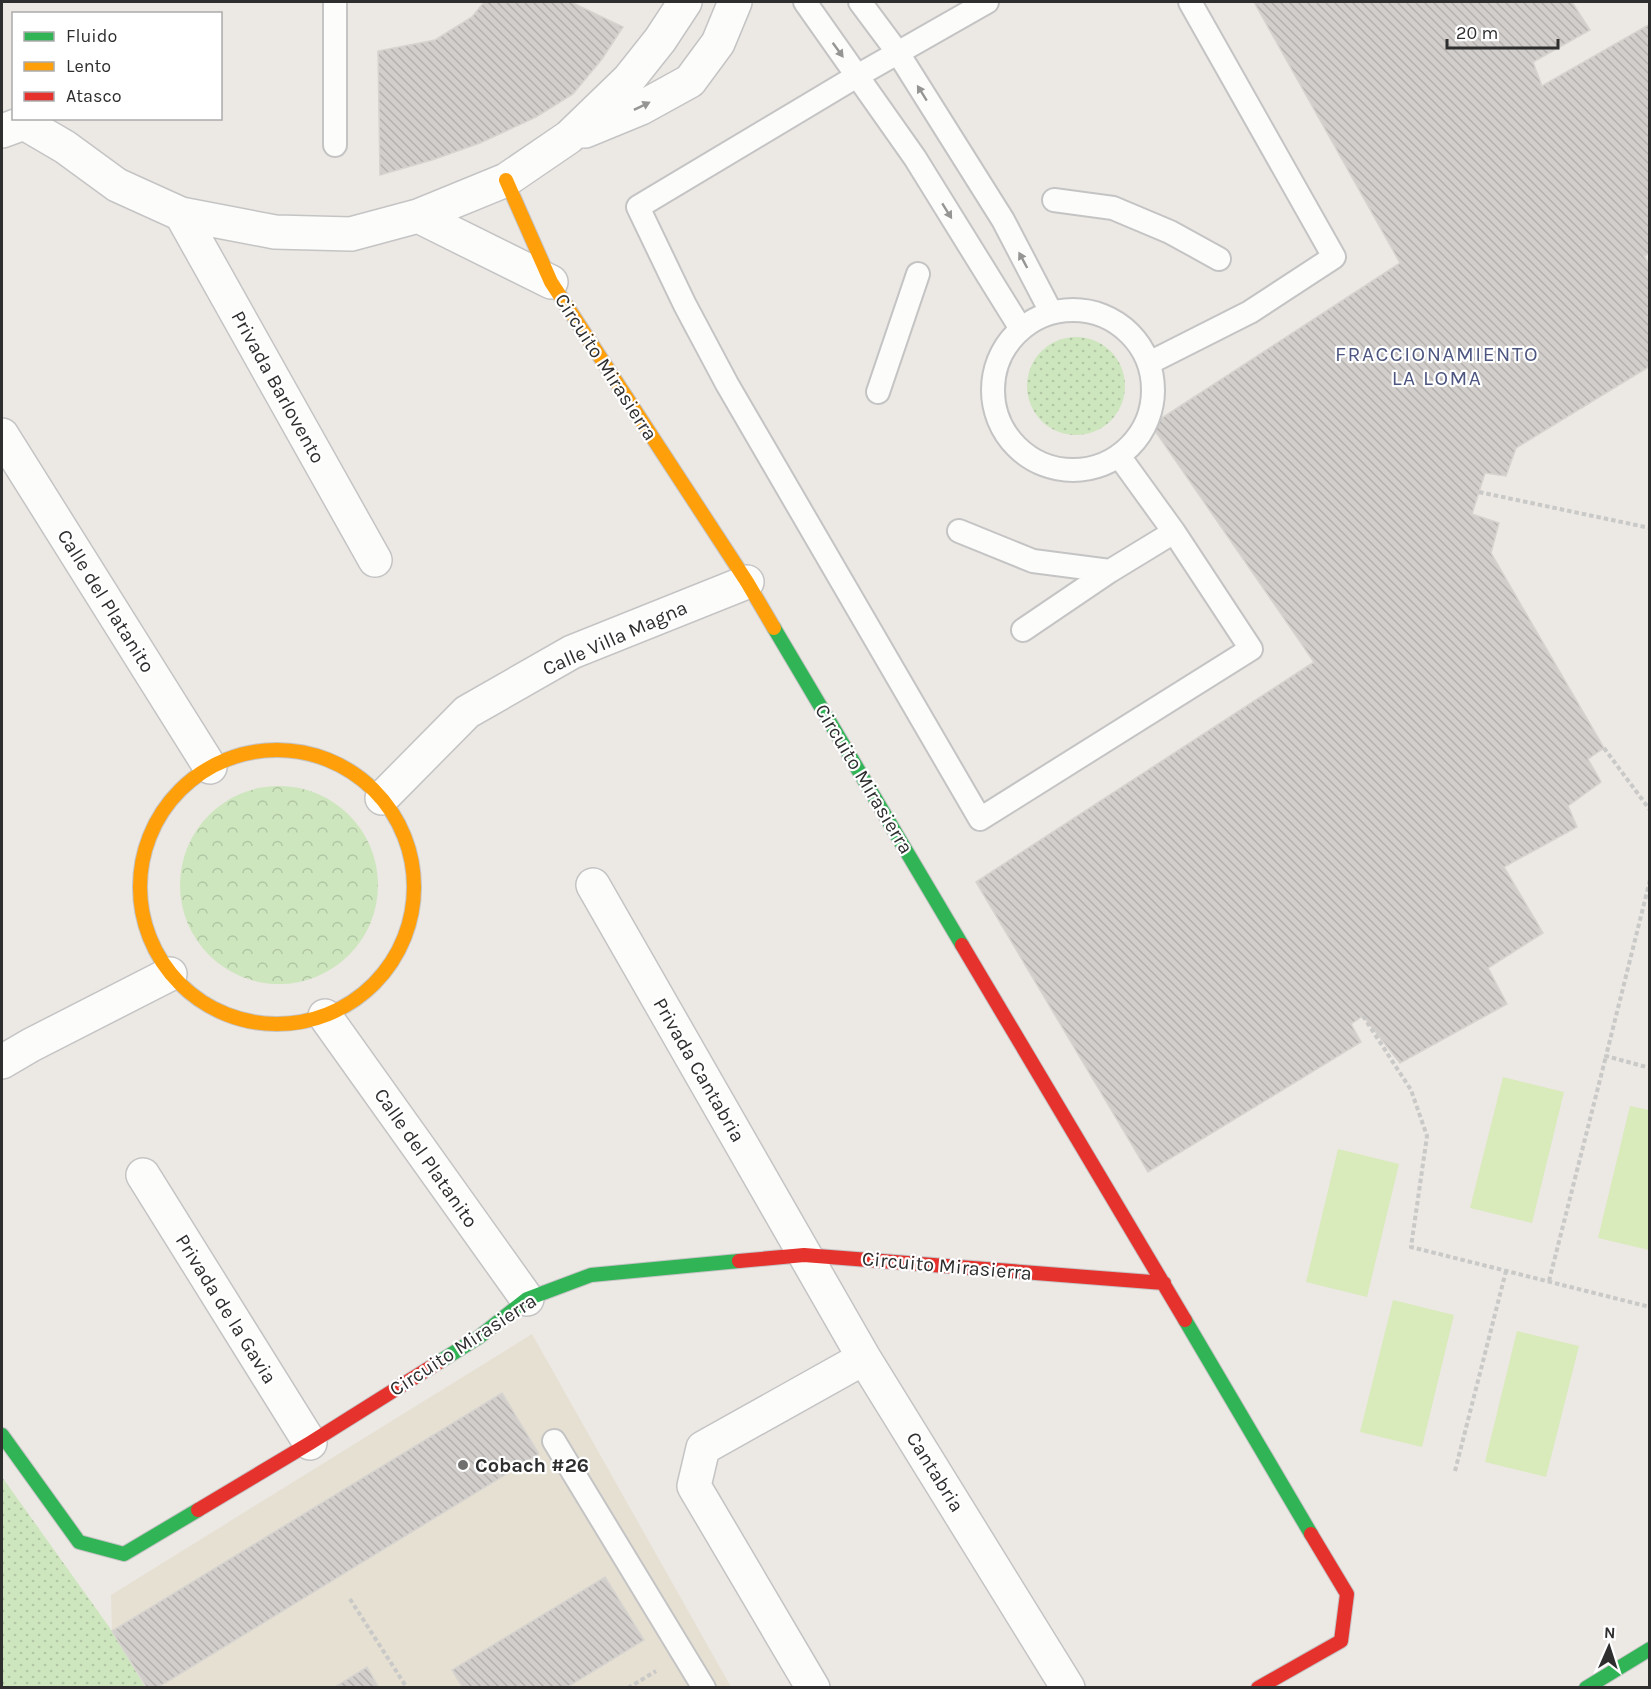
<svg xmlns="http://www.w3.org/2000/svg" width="1651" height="1689" font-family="Karla,sans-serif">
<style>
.education{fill:#e6e0d3}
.grass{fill:url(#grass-dots)}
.forest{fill:url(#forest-crowns)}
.pitch{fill:#d9eabb}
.building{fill:url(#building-back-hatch);stroke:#d7d4d0;stroke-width:1.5}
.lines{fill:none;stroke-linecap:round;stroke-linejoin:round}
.lane-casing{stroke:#c5c4c5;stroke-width:26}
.street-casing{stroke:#c5c4c5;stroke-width:36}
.fast-casing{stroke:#c5c4c5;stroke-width:16}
.slow-casing{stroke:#c5c4c5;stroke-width:16}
.jam-casing{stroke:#c5c4c5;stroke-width:16}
.path{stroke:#c9c9c8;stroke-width:4;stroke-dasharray:4.5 3;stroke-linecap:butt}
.lane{stroke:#fcfcfb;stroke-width:22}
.street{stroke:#fcfcfb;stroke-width:33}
.fast{stroke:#30b455;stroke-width:14}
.slow{stroke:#ff9f0a;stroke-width:14}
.jam{stroke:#e5322d;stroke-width:14}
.oneway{fill:#959594}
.poi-dot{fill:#706f6e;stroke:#fff;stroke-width:2}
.labels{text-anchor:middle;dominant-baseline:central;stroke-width:4.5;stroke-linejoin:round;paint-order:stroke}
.street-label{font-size:20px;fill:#2e2e2e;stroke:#fff}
.poi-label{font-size:20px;font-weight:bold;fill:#2e2e2e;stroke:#fff;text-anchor:start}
.neighbourhood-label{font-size:21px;letter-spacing:1.5px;fill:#4d5680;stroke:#fff}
</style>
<defs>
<pattern id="grass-dots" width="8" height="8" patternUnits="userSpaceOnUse" patternTransform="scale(1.5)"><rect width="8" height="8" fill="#cee6be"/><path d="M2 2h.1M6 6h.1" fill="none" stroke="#b1c6a4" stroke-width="1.8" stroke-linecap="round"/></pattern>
<pattern id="forest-crowns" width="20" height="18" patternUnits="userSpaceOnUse" patternTransform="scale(1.5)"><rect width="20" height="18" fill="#cee6be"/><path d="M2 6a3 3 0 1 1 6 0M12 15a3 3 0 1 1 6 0" fill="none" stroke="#b1c6a4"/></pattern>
<pattern id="building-back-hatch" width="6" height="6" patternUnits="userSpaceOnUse" patternTransform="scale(1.5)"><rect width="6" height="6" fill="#d1cecb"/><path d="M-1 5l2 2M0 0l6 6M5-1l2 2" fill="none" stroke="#b4b1af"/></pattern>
</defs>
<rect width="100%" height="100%" fill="#ece8e4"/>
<path class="education" d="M 532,1334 L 731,1687 L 147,1687 L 112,1631 L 111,1595 Z"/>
<path class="grass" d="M1027 386a49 49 0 1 1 98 0a49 49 0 1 1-98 0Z
M 2,1477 L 112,1631 L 145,1687 L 2,1687 Z"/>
<path class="forest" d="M180 885a99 99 0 1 1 198 0a99 99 0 1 1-198 0Z"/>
<path class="pitch" d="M 1503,1077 L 1564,1092 L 1532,1223 L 1470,1208 Z
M 1630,1106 L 1649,1110 L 1649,1250 L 1598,1238 Z
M 1338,1149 L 1399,1164 L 1367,1297 L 1306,1282 Z
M 1393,1300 L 1454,1315 L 1422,1447 L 1360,1432 Z
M 1517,1331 L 1579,1346 L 1546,1477 L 1485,1462 Z"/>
<path class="building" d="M 484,2 L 571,2 L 623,27 L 602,59 L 573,94 L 536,117 L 480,143 L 432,160 L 380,175 L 378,51 L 435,40 L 472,17 Z
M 1254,2 L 1572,2 L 1590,30 L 1533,62 L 1542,86 L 1650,24 L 1650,253 L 1644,256 L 1650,265 L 1650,366 L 1516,448 L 1506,476 L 1485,473 L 1472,514 L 1499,523 L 1491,553 L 1604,748 L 1588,759 L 1601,782 L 1568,806 L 1577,827 L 1504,867 L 1543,933 L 1488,968 L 1507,1004 L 1400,1063 L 1363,1016 L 1351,1024 L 1361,1042 L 1148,1172 L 976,882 L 1314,662 L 1151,425 L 1400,263 Z
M 502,1393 L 539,1454 L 157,1688 L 147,1688 L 112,1631 Z
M 605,1577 L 644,1640 L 566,1688 L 463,1688 L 452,1670 Z
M 367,1667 L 379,1688 L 333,1688 Z"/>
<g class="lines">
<defs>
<path id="lane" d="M 335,2 L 335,145
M 805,2 L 915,158 L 1021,329
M 860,2 L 898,53 L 1003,220 L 1051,312
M 987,2 L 857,76 L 638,207 L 685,305 L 727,384 L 980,819 L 1251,649 L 1174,532 L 1119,456
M 1054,200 L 1113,208 L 1170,232 L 1219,259
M993 390a80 80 0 1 1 160 0a80 80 0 1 1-160 0Z
M 1149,363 L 1250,312 L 1334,257 L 1190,2
M 878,392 L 918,274
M 959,531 L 1033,561 L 1110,571 L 1174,532
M 1023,630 L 1110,571
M 554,1441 L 704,1688"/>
<path id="street" d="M 2,131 L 24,123 L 65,147 L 117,185 L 181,214 L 275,232 L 351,234 L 418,216 L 506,180 L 569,137 L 629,79 L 660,40 L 685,2
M 585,131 L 641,108 L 690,81 L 718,43 L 735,2
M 181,214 L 375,560
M 418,216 L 551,282
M 2,435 L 210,767
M 382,798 L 467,712 L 572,652 L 747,582
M 593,885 L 864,1358 L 1068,1688
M 325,1016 L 527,1299
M 2,1062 L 31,1045 L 170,974
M 143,1175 L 310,1443
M 813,1688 L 694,1486 L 703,1448 L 864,1358"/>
<path id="fast" d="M 774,628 L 962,945
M 1185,1320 L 1311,1534
M 439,1362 L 479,1337 L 527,1299 L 591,1275 L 739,1261
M 2,1435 L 79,1542 L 124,1554 L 198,1510
M 1586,1688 L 1650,1649"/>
<path id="slow" d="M 506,180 L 551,282 L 747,582 L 774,628
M140 887a137 137 0 1 1 274 0a137 137 0 1 1-274 0Z"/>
<path id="jam" d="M 962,945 L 1185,1320
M 739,1261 L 804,1255 L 1164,1283
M 198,1510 L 310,1443 L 439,1362
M 1258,1688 L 1341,1641 L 1347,1594 L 1311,1534"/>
</defs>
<use href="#lane" class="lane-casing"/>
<use href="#street" class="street-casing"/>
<use href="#fast" class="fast-casing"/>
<use href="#slow" class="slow-casing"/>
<use href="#jam" class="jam-casing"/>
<path class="path" d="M 1479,492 L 1650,528
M 1604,748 L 1650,810
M 1650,880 L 1606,1056 L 1650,1068
M 1363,1016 L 1411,1090 L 1427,1136 L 1411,1247 L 1650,1307
M 1549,1281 L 1606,1056
M 1455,1471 L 1506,1271
M 350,1599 L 407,1688
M 628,1688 L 656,1671"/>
<use href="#lane" class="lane"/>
<use href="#street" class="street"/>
<use href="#fast" class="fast"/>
<use href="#slow" class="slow"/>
<use href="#jam" class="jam"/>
</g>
<defs><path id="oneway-solid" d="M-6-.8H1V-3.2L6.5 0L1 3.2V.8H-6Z" transform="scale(1.5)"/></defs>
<g class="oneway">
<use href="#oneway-solid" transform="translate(838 50) rotate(54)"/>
<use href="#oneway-solid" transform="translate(922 93) rotate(-122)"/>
<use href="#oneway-solid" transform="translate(642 106) rotate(-26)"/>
<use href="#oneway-solid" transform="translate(947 211) rotate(58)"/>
<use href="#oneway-solid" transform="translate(1023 260) rotate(-118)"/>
</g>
<circle class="poi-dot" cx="463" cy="1465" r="6"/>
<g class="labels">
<g class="street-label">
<text transform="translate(606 367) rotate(57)">Circuito Mirasierra</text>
<text transform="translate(278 387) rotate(61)">Privada Barlovento</text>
<text transform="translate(106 601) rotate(58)">Calle del Platanito</text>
<text transform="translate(615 638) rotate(-24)">Calle Villa Magna</text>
<text transform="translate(864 779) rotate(59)">Circuito Mirasierra</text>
<text transform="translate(699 1070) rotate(60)">Privada Cantabria</text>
<text transform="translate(426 1158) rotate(55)">Calle del Platanito</text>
<text transform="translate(947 1266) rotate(5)">Circuito Mirasierra</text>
<text transform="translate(226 1309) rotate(58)">Privada de la Gavia</text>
<text transform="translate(463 1345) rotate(-33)">Circuito Mirasierra</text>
<text transform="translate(935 1472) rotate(58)">Cantabria</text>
</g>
<g class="poi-label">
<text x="475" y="1465">Cobach #26</text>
</g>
<g class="neighbourhood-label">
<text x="1437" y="354">FRACCIONAMIENTO<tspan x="1437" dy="24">LA LOMA</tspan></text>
</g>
</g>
<rect width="1651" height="1689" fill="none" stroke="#2e2e2e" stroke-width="6"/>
<rect x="12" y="12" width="210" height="108" fill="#ffffff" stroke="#ababab" stroke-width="1.5"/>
<rect x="24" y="32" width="30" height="9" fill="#30b455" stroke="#ababab" stroke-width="1.5"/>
<text x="66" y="42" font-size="18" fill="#2e2e2e">Fluido</text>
<rect x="24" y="62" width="30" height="9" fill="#ff9f0a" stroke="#ababab" stroke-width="1.5"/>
<text x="66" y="72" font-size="18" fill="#2e2e2e">Lento</text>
<rect x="24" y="92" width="30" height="9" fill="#e5322d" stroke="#ababab" stroke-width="1.5"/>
<text x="66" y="102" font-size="18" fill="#2e2e2e">Atasco</text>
<g transform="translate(1609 1647) rotate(3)" stroke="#ffffff" stroke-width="4.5" paint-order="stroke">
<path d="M0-4.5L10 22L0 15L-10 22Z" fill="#2e2e2e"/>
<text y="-9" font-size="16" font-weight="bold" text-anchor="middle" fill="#2e2e2e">N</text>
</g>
<path d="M1447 39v9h111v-9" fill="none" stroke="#2e2e2e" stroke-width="3"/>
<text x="1456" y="39" font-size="18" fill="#2e2e2e" stroke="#ffffff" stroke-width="4.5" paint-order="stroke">20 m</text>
</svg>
